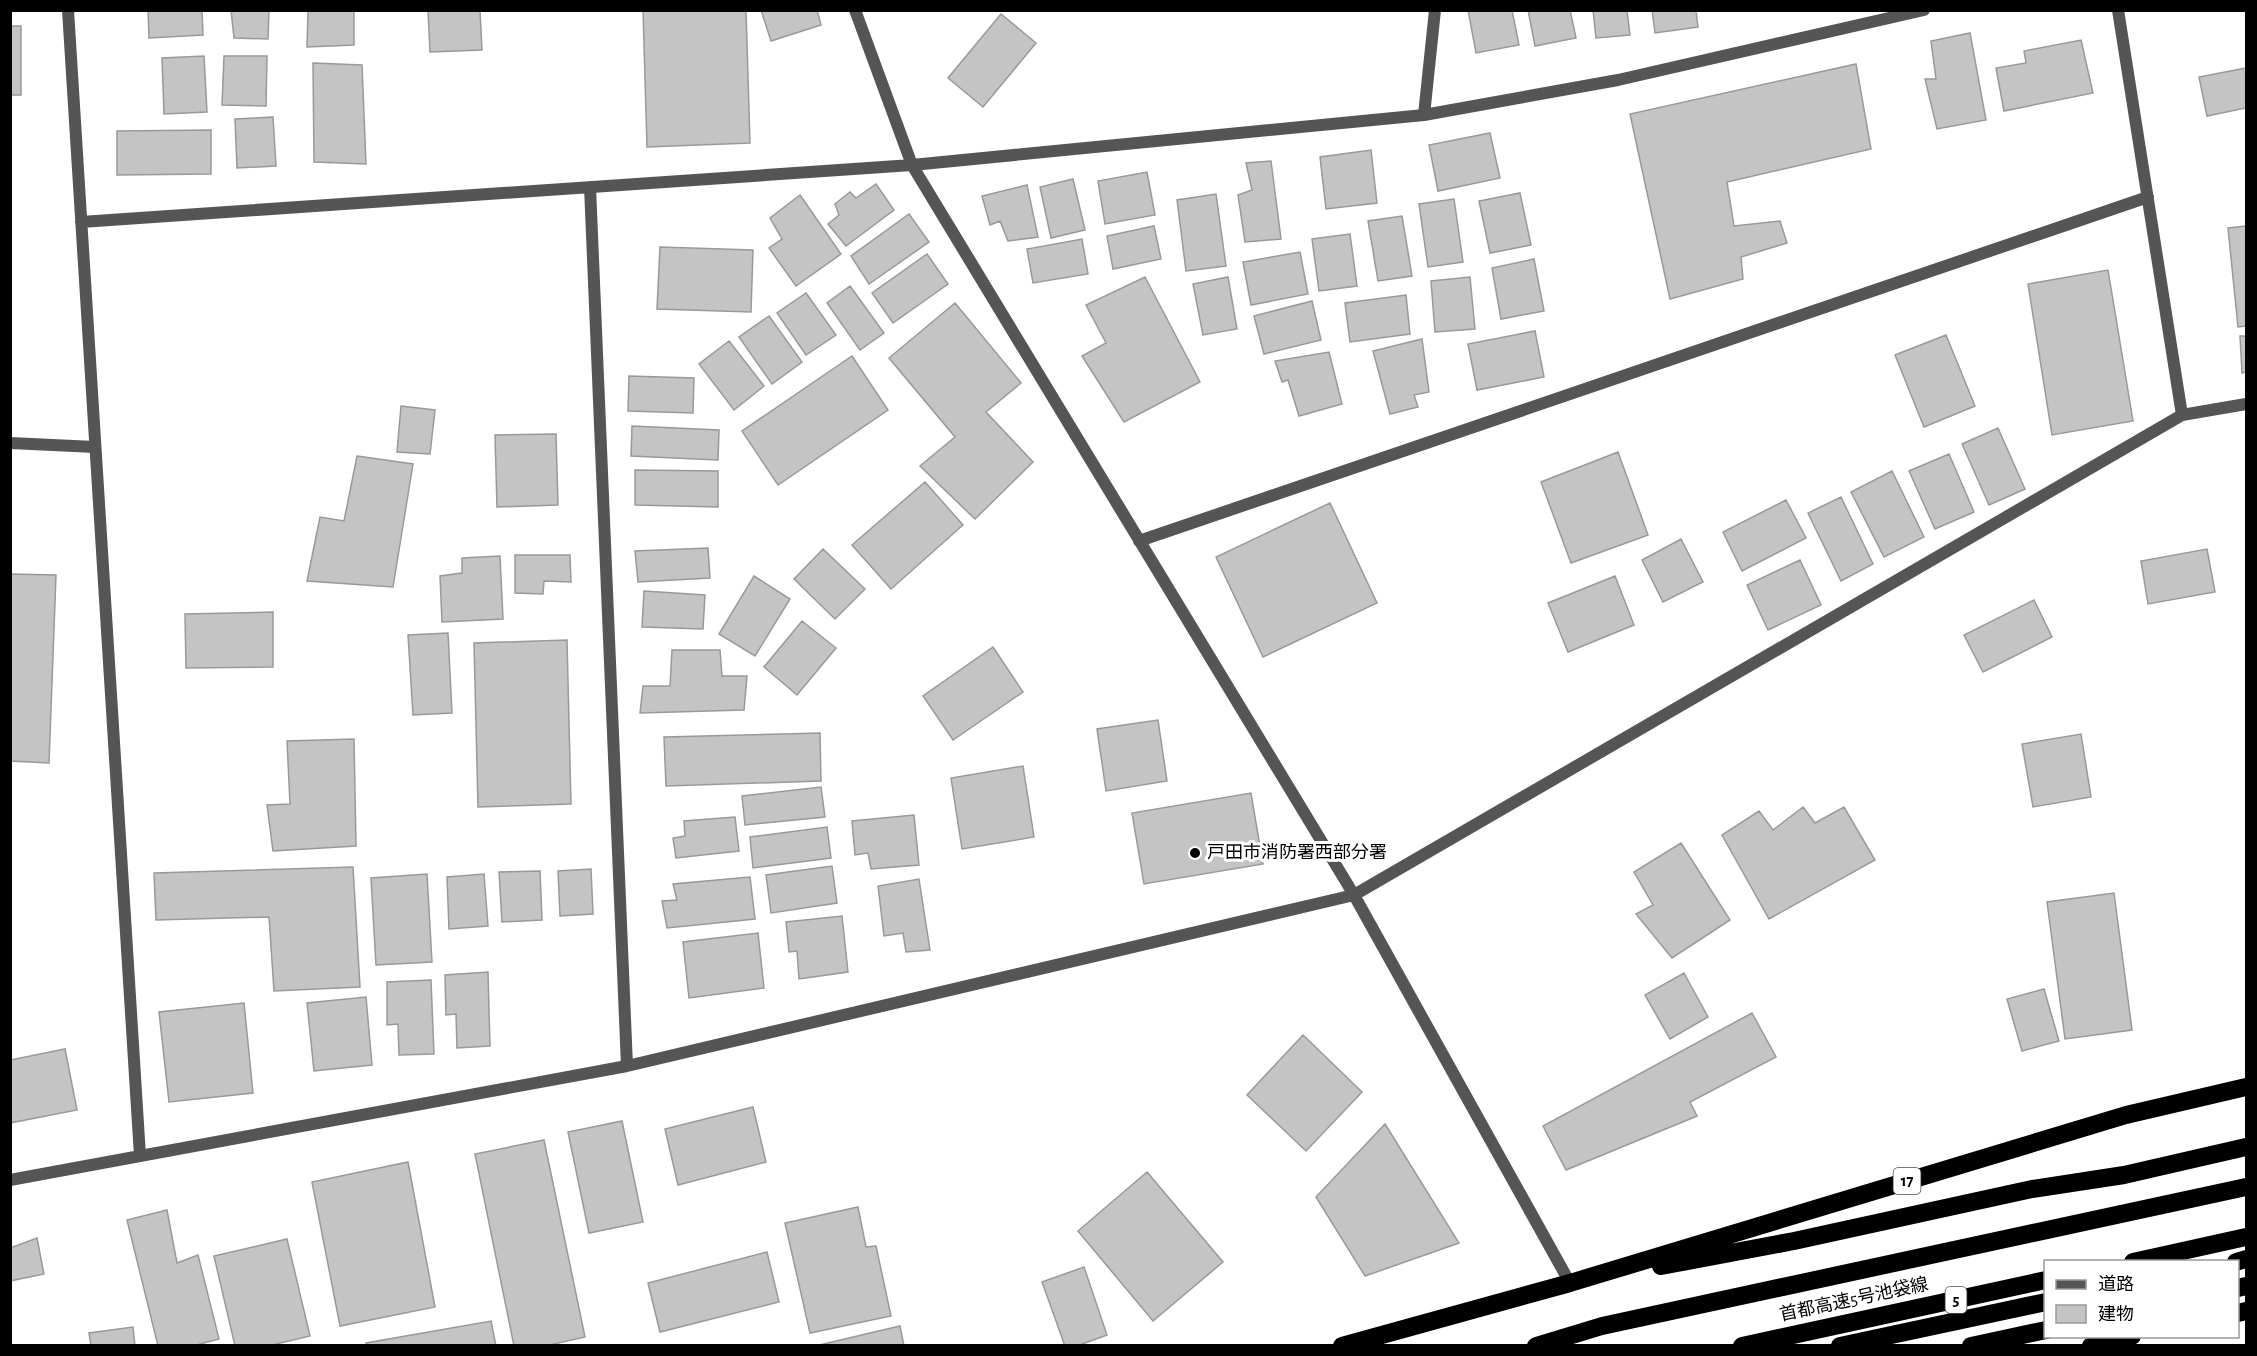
<svg xmlns="http://www.w3.org/2000/svg" width="2257" height="1356" font-family="'Alegreya Sans','Noto Sans JP',sans-serif">
<style>
.building{fill:#c4c4c4;stroke:#999;stroke-width:1.5}
.lines{fill:none;stroke-linecap:round;stroke-linejoin:round}
.lane{stroke:#555;stroke-width:12}
.street{stroke:#555;stroke-width:12}
.highway{stroke:#000;stroke-width:18}
.poi-dot{fill:#000;stroke:#fff;stroke-width:2}
.labels{text-anchor:middle;dominant-baseline:central;stroke-width:6;stroke-linejoin:round;paint-order:stroke}
.shield{fill:#fff;stroke:#4c4c4c;stroke-width:1.5}
.shield-label{font-size:16px;font-weight:bold;fill:#000}
.poi-label{font-size:18px;fill:#000;stroke:#fff;text-anchor:start}
.street-label{font-size:18px;fill:#000;stroke:#fff}
</style>
<rect width="100%" height="100%" fill="#fff"/>
<path class="building" d="M 148,10 L 202,10 L 203,35 L 149,38 Z
M 231,10 L 269,10 L 268,39 L 234,38 Z
M 308,10 L 354,10 L 354,45 L 307,47 Z
M 428,10 L 480,10 L 482,50 L 430,52 Z
M 643,10 L 746,10 L 750,143 L 647,147 Z
M 761,10 L 817,10 L 821,25 L 771,41 Z
M 1468,10 L 1512,10 L 1519,45 L 1476,53 Z
M 1528,10 L 1570,10 L 1576,38 L 1535,46 Z
M 1593,10 L 1627,10 L 1630,35 L 1596,38 Z
M 1652,10 L 1696,10 L 1698,27 L 1655,33 Z
M 1001,14 L 1036,43 L 983,107 L 948,78 Z
M 10,26 L 21,26 L 21,95 L 10,95 Z
M 1970,33 L 1986,120 L 1937,129 L 1925,79 L 1936,79 L 1931,41 Z
M 2081,40 L 2093,93 L 2004,111 L 1996,68 L 2026,63 L 2024,51 Z
M 204,56 L 207,112 L 164,114 L 162,58 Z
M 224,56 L 267,56 L 266,106 L 222,105 Z
M 313,63 L 362,65 L 366,164 L 314,162 Z
M 1856,64 L 1871,149 L 1727,182 L 1734,226 L 1780,221 L 1787,243 L 1741,257 L 1743,279 L 1670,299 L 1630,114 Z
M 2246,68 L 2246,108 L 2207,116 L 2199,77 Z
M 273,117 L 276,166 L 237,168 L 235,119 Z
M 211,130 L 211,174 L 117,175 L 117,131 Z
M 1490,133 L 1500,178 L 1438,191 L 1429,145 Z
M 1371,150 L 1377,203 L 1326,209 L 1320,157 Z
M 1271,161 L 1281,239 L 1245,242 L 1238,195 L 1252,190 L 1246,163 Z
M 1147,172 L 1155,215 L 1105,224 L 1098,181 Z
M 1073,179 L 1085,230 L 1051,238 L 1040,187 Z
M 876,184 L 894,210 L 846,246 L 828,224 L 839,215 L 835,204 L 850,192 L 856,198 Z
M 1027,185 L 1038,237 L 1008,241 L 1000,221 L 990,225 L 982,196 Z
M 1520,193 L 1531,245 L 1490,253 L 1479,201 Z
M 1216,194 L 1226,266 L 1186,271 L 1177,200 Z
M 800,195 L 841,254 L 796,286 L 769,248 L 782,239 L 770,218 Z
M 1454,199 L 1463,262 L 1428,267 L 1419,204 Z
M 909,214 L 929,242 L 869,284 L 851,256 Z
M 1402,216 L 1412,276 L 1378,281 L 1368,221 Z
M 1154,226 L 1161,259 L 1113,269 L 1107,236 Z
M 2246,226 L 2246,326 L 2238,327 L 2228,228 Z
M 1350,234 L 1357,286 L 1319,291 L 1312,239 Z
M 1082,239 L 1088,274 L 1033,283 L 1027,249 Z
M 660,247 L 753,250 L 751,312 L 657,309 Z
M 1300,252 L 1308,294 L 1251,305 L 1243,262 Z
M 927,254 L 948,284 L 893,323 L 872,293 Z
M 1534,259 L 1544,311 L 1501,319 L 1492,268 Z
M 2108,270 L 2133,421 L 2052,435 L 2028,284 Z
M 1145,277 L 1200,382 L 1124,422 L 1082,356 L 1106,343 L 1086,305 Z
M 1228,277 L 1237,329 L 1203,335 L 1193,284 Z
M 1470,277 L 1475,329 L 1435,332 L 1431,281 Z
M 850,286 L 884,333 L 860,350 L 827,303 Z
M 806,293 L 836,335 L 806,355 L 777,313 Z
M 1406,295 L 1410,334 L 1350,342 L 1345,303 Z
M 1312,301 L 1321,340 L 1264,354 L 1254,316 Z
M 955,303 L 1021,383 L 986,412 L 1033,462 L 975,519 L 920,466 L 955,437 L 889,358 Z
M 769,316 L 802,362 L 772,384 L 739,337 Z
M 1535,331 L 1544,377 L 1477,390 L 1468,344 Z
M 1946,335 L 1975,406 L 1924,427 L 1895,355 Z
M 2240,336 L 2246,336 L 2246,372 L 2242,373 Z
M 1422,339 L 1429,392 L 1414,395 L 1418,407 L 1390,414 L 1373,351 Z
M 729,341 L 764,386 L 734,410 L 699,364 Z
M 1329,352 L 1342,404 L 1299,416 L 1288,380 L 1282,382 L 1275,361 Z
M 852,356 L 888,410 L 778,485 L 742,431 Z
M 629,376 L 694,378 L 693,413 L 628,411 Z
M 401,406 L 435,410 L 430,454 L 397,452 Z
M 632,426 L 719,430 L 718,460 L 631,456 Z
M 1998,428 L 2025,489 L 1989,505 L 1962,444 Z
M 556,434 L 558,505 L 497,507 L 495,435 Z
M 1618,452 L 1648,535 L 1571,563 L 1541,482 Z
M 1949,454 L 1974,512 L 1935,529 L 1909,471 Z
M 357,456 L 413,464 L 393,587 L 307,581 L 320,517 L 344,521 Z
M 635,470 L 718,471 L 718,507 L 635,505 Z
M 1892,471 L 1924,537 L 1884,557 L 1851,492 Z
M 925,482 L 963,525 L 891,589 L 852,545 Z
M 1841,497 L 1873,564 L 1841,581 L 1808,513 Z
M 1786,500 L 1806,538 L 1742,571 L 1723,532 Z
M 1330,503 L 1377,603 L 1263,657 L 1216,557 Z
M 1681,539 L 1703,582 L 1663,602 L 1642,560 Z
M 708,548 L 710,578 L 638,582 L 635,551 Z
M 823,549 L 865,589 L 835,619 L 794,579 Z
M 2207,549 L 2215,592 L 2148,604 L 2141,561 Z
M 515,555 L 570,555 L 571,582 L 544,581 L 543,594 L 515,593 Z
M 500,556 L 503,619 L 442,622 L 440,576 L 462,573 L 462,558 Z
M 1800,560 L 1821,605 L 1768,630 L 1747,585 Z
M 10,574 L 56,575 L 49,763 L 10,761 Z
M 754,576 L 790,599 L 755,656 L 719,634 Z
M 1615,576 L 1634,625 L 1568,652 L 1548,603 Z
M 644,591 L 705,595 L 703,629 L 642,627 Z
M 2034,600 L 2052,637 L 1983,672 L 1964,635 Z
M 273,612 L 273,667 L 186,668 L 185,614 Z
M 802,621 L 836,648 L 797,695 L 764,667 Z
M 448,633 L 452,713 L 413,715 L 408,635 Z
M 567,640 L 571,804 L 478,807 L 474,643 Z
M 993,647 L 1023,692 L 953,740 L 923,696 Z
M 672,650 L 720,650 L 722,676 L 747,676 L 744,710 L 640,713 L 643,686 L 670,686 Z
M 1158,720 L 1167,781 L 1106,791 L 1097,729 Z
M 820,733 L 821,781 L 666,786 L 664,737 Z
M 2081,734 L 2091,797 L 2033,807 L 2022,744 Z
M 354,739 L 356,846 L 273,851 L 267,805 L 290,804 L 287,741 Z
M 1023,766 L 1034,837 L 962,849 L 951,778 Z
M 821,787 L 825,817 L 745,825 L 742,796 Z
M 1251,793 L 1263,864 L 1144,884 L 1132,813 Z
M 1803,807 L 1815,823 L 1844,807 L 1875,860 L 1769,919 L 1722,835 L 1759,811 L 1773,830 Z
M 914,815 L 919,865 L 871,869 L 868,853 L 855,855 L 852,821 Z
M 735,817 L 739,851 L 676,858 L 673,838 L 685,836 L 684,821 Z
M 827,827 L 831,858 L 753,868 L 750,837 Z
M 1681,843 L 1730,920 L 1672,958 L 1636,914 L 1653,905 L 1634,872 Z
M 832,866 L 837,903 L 771,913 L 766,875 Z
M 353,867 L 360,987 L 274,991 L 269,917 L 156,920 L 154,873 Z
M 591,869 L 593,914 L 560,916 L 558,871 Z
M 540,871 L 542,920 L 502,922 L 499,872 Z
M 427,874 L 432,962 L 376,965 L 371,878 Z
M 484,874 L 488,926 L 449,929 L 447,877 Z
M 750,877 L 755,919 L 667,928 L 662,901 L 677,900 L 673,884 Z
M 919,879 L 930,950 L 906,952 L 903,933 L 884,936 L 878,886 Z
M 2114,893 L 2132,1030 L 2065,1039 L 2047,902 Z
M 842,916 L 848,972 L 799,979 L 797,951 L 789,952 L 786,922 Z
M 758,933 L 764,988 L 689,998 L 683,942 Z
M 488,972 L 490,1046 L 457,1048 L 456,1014 L 446,1015 L 445,975 Z
M 1684,973 L 1708,1017 L 1670,1039 L 1645,995 Z
M 431,980 L 434,1054 L 399,1055 L 398,1024 L 387,1025 L 387,982 Z
M 2044,989 L 2059,1041 L 2022,1051 L 2007,999 Z
M 366,997 L 372,1065 L 314,1071 L 307,1003 Z
M 244,1003 L 253,1093 L 169,1102 L 159,1012 Z
M 1752,1013 L 1776,1057 L 1690,1102 L 1697,1116 L 1566,1170 L 1543,1126 Z
M 1303,1035 L 1362,1092 L 1306,1151 L 1247,1095 Z
M 65,1049 L 77,1110 L 10,1123 L 10,1060 Z
M 753,1107 L 766,1162 L 678,1185 L 665,1129 Z
M 622,1121 L 643,1222 L 589,1233 L 568,1132 Z
M 1385,1124 L 1459,1243 L 1365,1276 L 1316,1197 Z
M 544,1140 L 585,1337 L 545,1346 L 514,1346 L 475,1154 Z
M 408,1162 L 435,1307 L 340,1326 L 312,1182 Z
M 1147,1172 L 1223,1262 L 1153,1321 L 1078,1231 Z
M 858,1207 L 866,1247 L 876,1246 L 891,1316 L 810,1333 L 785,1223 Z
M 167,1210 L 177,1263 L 198,1255 L 219,1339 L 193,1346 L 158,1346 L 127,1220 Z
M 37,1238 L 44,1274 L 10,1281 L 10,1248 Z
M 287,1239 L 310,1336 L 268,1346 L 235,1346 L 214,1256 Z
M 767,1252 L 779,1302 L 660,1332 L 648,1283 Z
M 1084,1267 L 1107,1335 L 1077,1346 L 1065,1346 L 1042,1282 Z
M 491,1321 L 496,1346 L 366,1346 L 366,1343 Z
M 900,1326 L 904,1346 L 815,1346 Z
M 133,1327 L 135,1346 L 91,1346 L 89,1333 Z"/>
<g class="lines">
<path class="lane" d="M 10,443 L 95,447"/>
<path class="street" d="M 68,10 L 140,1156
M 855,10 L 912,165 L 1354,895 L 1570,1283
M 2118,10 L 2182,415
M 1424,115 L 1435,10
M 590,187 L 627,1066
M 81,222 L 912,165 L 1424,115 L 1618,80 L 1924,10
M 1139,541 L 2148,197
M 10,1180 L 627,1066 L 1354,895 L 2182,415 L 2246,404"/>
<path class="highway" d="M 2133,1262 L 2246,1237
M 2236,1262 L 2246,1259
M 1661,1266 L 1794,1241 L 2032,1189 L 2124,1175 L 2246,1147
M 2238,1288 L 2246,1286
M 2238,1313 L 2246,1311
M 1342,1346 L 1570,1283 L 2126,1115 L 2246,1087
M 1536,1346 L 1602,1326 L 2246,1187
M 1742,1346 L 2046,1280
M 1840,1346 L 2046,1302
M 1971,1346 L 2046,1330
M 2091,1346 L 2132,1336"/>
</g>
<circle class="poi-dot" cx="1195" cy="853" r="6"/>
<g class="labels">
<g class="shield">
<rect x="1893.5" y="1168" width="27" height="26" rx="4.5"/>
<rect x="1945.5" y="1287" width="21" height="26" rx="4.5"/>
</g>
<g class="shield-label">
<text x="1907" y="1181">17</text>
<text x="1956" y="1300">5</text>
</g>
<g class="poi-label">
<text x="1207" y="853">戸田市消防署西部分署</text>
</g>
<g class="street-label">
<text transform="translate(1854 1300) rotate(-12)">首都高速5号池袋線</text>
</g>
</g>
<rect width="2257" height="1356" fill="none" stroke="#000000" stroke-width="24"/>
<rect x="2044" y="1260" width="195" height="78" fill="#ffffff" stroke="#999999" stroke-width="1.5"/>
<rect x="2056" y="1280" width="30" height="9" fill="#555555" stroke="#999999" stroke-width="1.5"/>
<text x="2098" y="1290" font-size="18" fill="#000000">道路</text>
<rect x="2056" y="1305" width="30" height="18" fill="#c4c4c4" stroke="#999999" stroke-width="1.5"/>
<text x="2098" y="1320" font-size="18" fill="#000000">建物</text>
</svg>
